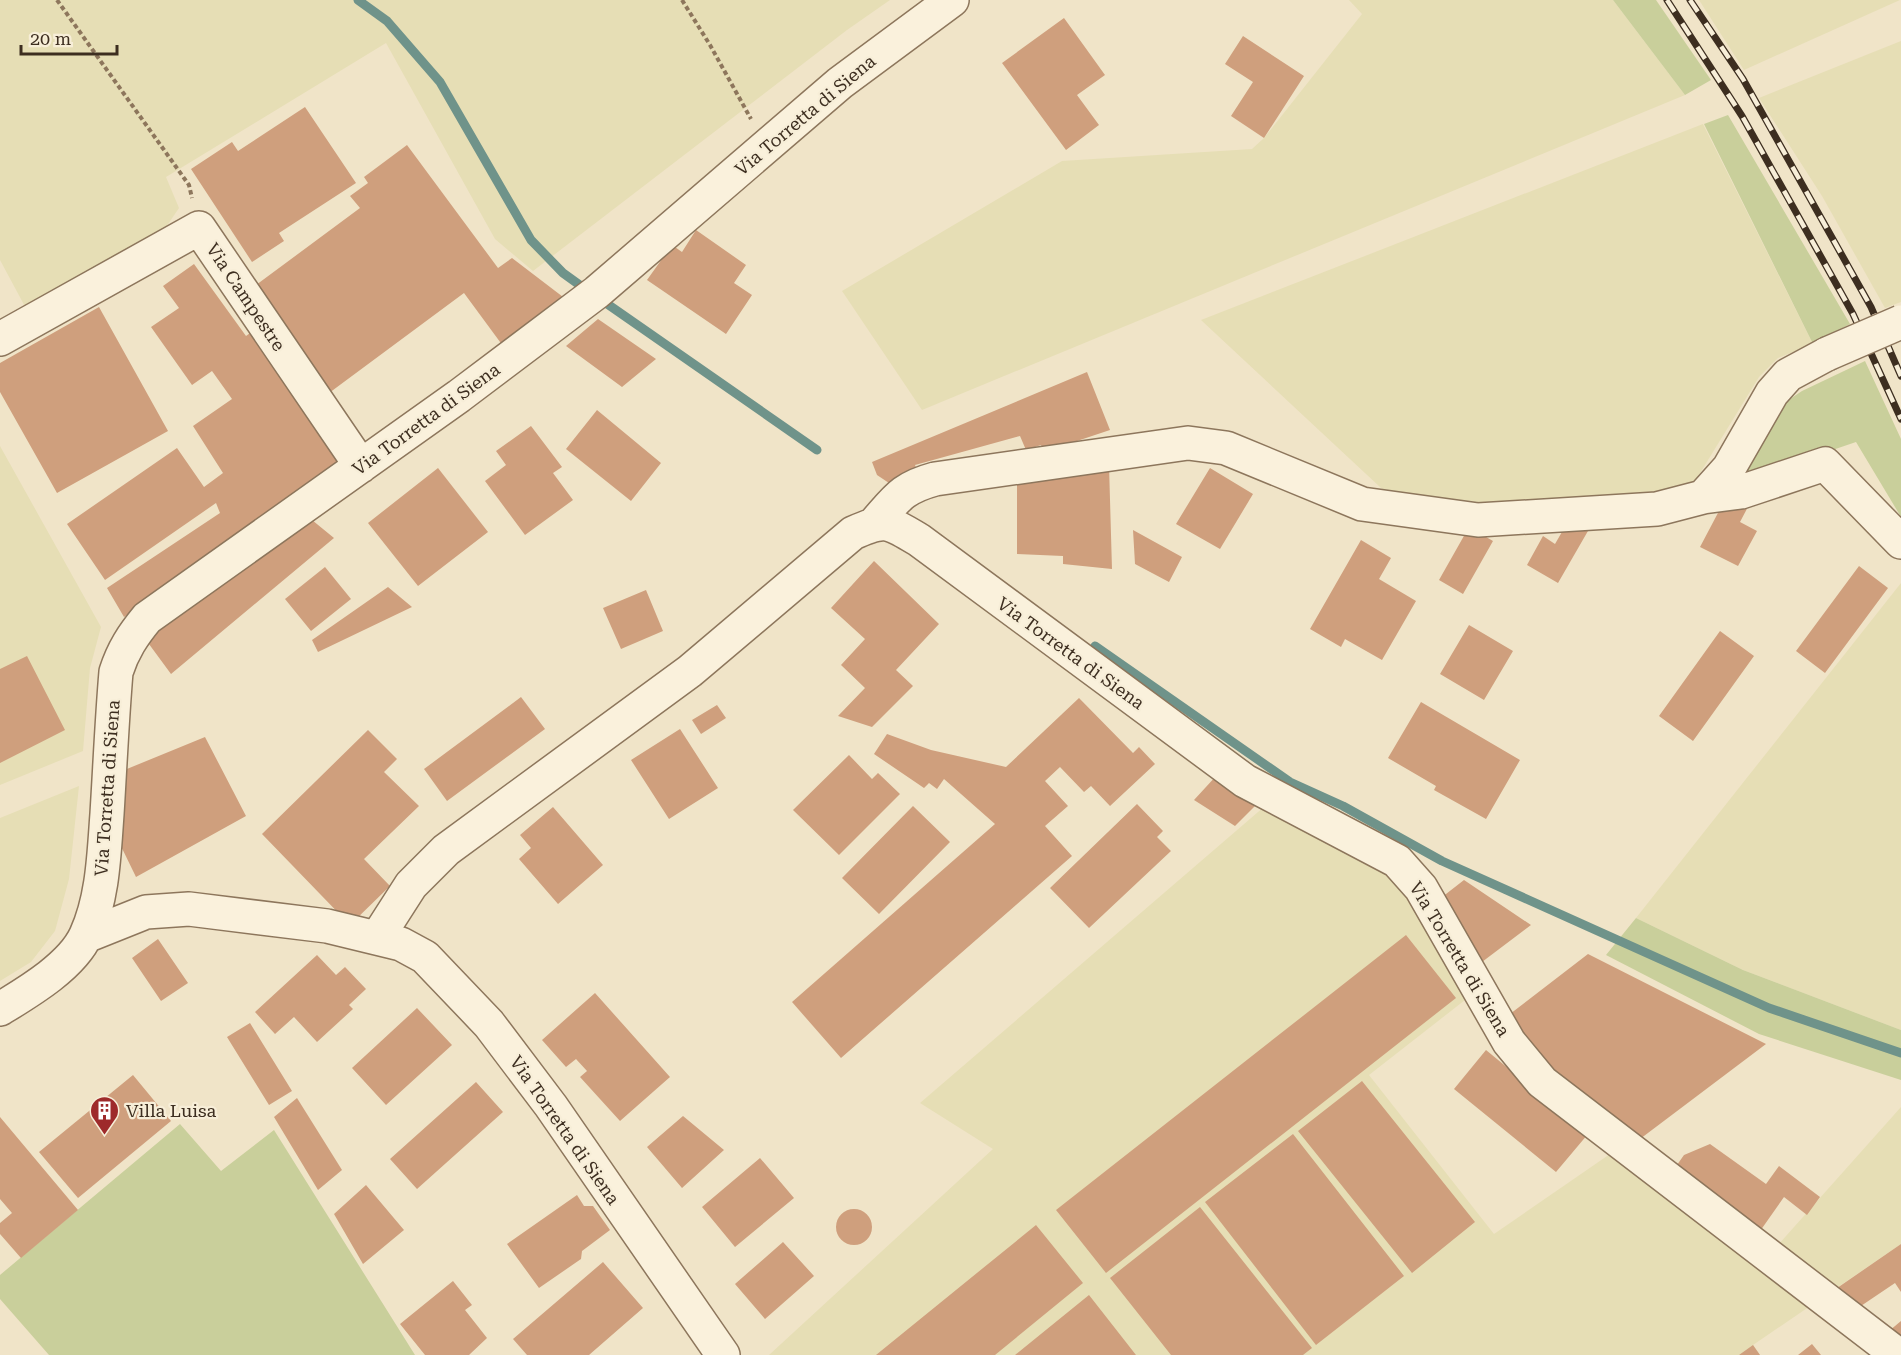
<svg xmlns="http://www.w3.org/2000/svg" width="1901" height="1355" font-family="'Roboto Serif',serif">
<style>
.farmland{fill:#e6deb5}
.green{fill:#c9cf9b}
.lines{fill:none;stroke-linecap:round;stroke-linejoin:round}
.stream{stroke:#6f938a;stroke-width:9}
.building{fill:#cf9f7d}
.minor-casing{stroke:#8d765c;stroke-width:36}
.path{stroke:#8d765c;stroke-width:4;stroke-dasharray:4.5 3;stroke-linecap:butt}
.minor{stroke:#faf1dc;stroke-width:33}
.rail-casing{stroke:#3d2e20;stroke-width:7}
.rail{stroke:#f7eed8;stroke-width:4.5;stroke-dasharray:14;stroke-linecap:butt}
.minor-bridge-casing{stroke:#8d765c;stroke-width:36;stroke-linecap:butt}
.minor-bridge{stroke:#faf1dc;stroke-width:33}
.labels{text-anchor:middle;dominant-baseline:central;stroke-width:4.5;stroke-linejoin:round;paint-order:stroke}
.street-label{font-size:18px;fill:#3d2e20;stroke:#f7eed8}
.poi-label{font-size:18px;fill:#3d2e20;stroke:#f7eed8;text-anchor:start}
</style>
<rect width="100%" height="100%" fill="#f0e4c8"/>
<path class="farmland" d="M 0,0 L 890,0 L 847,30 L 533,271 L 495,239 L 386,43 L 166,177 L 179,208 L 160,236 L 29,314 L 0,260 Z
M 1349,0 L 1613,0 L 1685,95 L 922,410 L 842,291 L 1062,161 L 1252,149 L 1264,138 L 1362,14 Z
M 1699,0 L 1900,0 L 1744,70 Z
M 1901,41 L 1901,302 L 1885,308 L 1822,196 L 1759,98 Z
M 1703,124 L 1813,344 L 1778,358 L 1759,377 L 1689,491 L 1549,506 L 1395,501 L 1201,320 Z
M 0,446 L 101,627 L 90,668 L 83,751 L 0,785 Z
M 1901,583 L 1901,1030 L 1743,970 L 1636,918 Z
M 79,786 L 69,879 L 55,931 L 31,962 L 0,981 L 0,818 Z
M 1265,806 L 1374,857 L 1405,891 L 1465,1000 L 1369,1075 L 1494,1234 L 1610,1154 L 1762,1263 L 1901,1107 L 1901,1244 L 1753,1345 L 1760,1355 L 769,1355 L 993,1149 L 920,1103 Z"/>
<path class="green" d="M 1613,0 L 1656,0 L 1711,80 L 1685,95 Z
M 1728,115 L 1850,324 L 1813,344 L 1704,124 Z
M 1865,361 L 1901,439 L 1901,517 L 1856,442 L 1765,473 L 1742,478 L 1784,403 L 1802,391 Z
M 1636,918 L 1743,970 L 1901,1030 L 1901,1080 L 1759,1034 L 1606,955 Z
M 180,1124 L 221,1171 L 274,1130 L 415,1355 L 49,1355 L 0,1299 L 0,1275 Z"/>
<g class="lines">
<path class="stream" d="M 358,0 L 387,21 L 440,82 L 531,240 L 563,273 L 581,286
M 603,301 L 817,450
M 1095,646 L 1290,782 L 1343,806 L 1442,861 L 1769,1008 L 1901,1053"/>
</g>
<path class="building" d="M 1064,18 L 1105,75 L 1077,95 L 1099,125 L 1066,150 L 1002,63 Z
M 1243,36 L 1304,76 L 1264,138 L 1231,116 L 1253,82 L 1225,64 Z
M 305,107 L 356,183 L 279,233 L 284,241 L 252,262 L 191,169 L 232,142 L 238,151 Z
M 407,145 L 498,268 L 512,258 L 567,300 L 503,346 L 464,293 L 325,396 L 248,291 L 360,208 L 350,196 L 368,183 L 364,177 Z
M 696,230 L 746,265 L 734,283 L 752,295 L 726,334 L 647,280 L 672,245 L 682,252 Z
M 194,264 L 246,336 L 253,331 L 348,465 L 124,617 L 107,588 L 220,513 L 216,503 L 105,580 L 67,524 L 177,448 L 204,487 L 223,473 L 193,426 L 232,399 L 212,371 L 192,385 L 151,327 L 179,308 L 163,286 Z
M 99,307 L 168,431 L 57,493 L 0,392 L 0,363 Z
M 598,319 L 656,359 L 622,387 L 566,346 Z
M 1087,372 L 1110,430 L 1044,452 L 1041,445 L 1026,450 L 1020,436 L 915,465 L 919,476 L 892,485 L 877,475 L 872,462 Z
M 597,410 L 661,463 L 631,501 L 566,449 Z
M 531,426 L 562,467 L 553,473 L 573,500 L 525,535 L 485,481 L 506,465 L 496,451 Z
M 1109,465 L 1112,569 L 1063,564 L 1063,556 L 1017,554 L 1017,479 Z
M 438,468 L 488,532 L 418,586 L 368,523 Z
M 1210,468 L 1253,494 L 1220,549 L 1176,524 Z
M 1750,503 L 1740,522 L 1757,531 L 1738,566 L 1700,547 L 1719,511 Z
M 312,520 L 334,538 L 171,674 L 146,640 L 152,630 Z
M 1592,524 L 1558,583 L 1527,565 L 1543,536 L 1555,544 L 1566,525 Z
M 1469,527 L 1493,541 L 1463,594 L 1439,580 Z
M 1133,530 L 1182,557 L 1169,582 L 1135,564 Z
M 1361,540 L 1391,558 L 1379,579 L 1416,601 L 1382,660 L 1345,639 L 1341,647 L 1310,629 Z
M 874,561 L 939,624 L 896,670 L 913,686 L 872,727 L 838,716 L 865,688 L 841,665 L 865,639 L 831,608 Z
M 1859,566 L 1888,588 L 1825,673 L 1796,651 Z
M 325,567 L 351,599 L 311,631 L 285,599 Z
M 388,587 L 412,607 L 318,652 L 312,640 Z
M 646,590 L 663,631 L 621,649 L 603,608 Z
M 1469,625 L 1513,651 L 1484,700 L 1440,674 Z
M 1720,631 L 1754,656 L 1693,741 L 1659,716 Z
M 27,656 L 65,730 L 0,763 L 0,669 Z
M 521,697 L 545,729 L 447,801 L 424,769 Z
M 1079,698 L 1133,753 L 1139,747 L 1155,764 L 1110,806 L 1091,786 L 1084,792 L 1060,767 L 1045,781 L 1068,806 L 1045,826 L 1072,856 L 841,1058 L 792,1002 L 995,824 L 944,779 L 937,789 L 929,783 L 924,788 L 874,754 L 887,734 L 931,750 L 1006,767 Z
M 1421,702 L 1520,760 L 1486,819 L 1434,790 L 1436,786 L 1388,758 Z
M 717,705 L 726,718 L 701,734 L 692,720 Z
M 680,729 L 718,788 L 669,819 L 631,760 Z
M 368,730 L 397,759 L 384,772 L 419,806 L 364,859 L 390,886 L 350,925 L 262,834 Z
M 205,737 L 246,816 L 136,877 L 117,838 L 122,771 Z
M 849,755 L 872,779 L 878,773 L 900,794 L 839,855 L 793,810 Z
M 1217,775 L 1259,802 L 1235,826 L 1194,800 Z
M 1137,804 L 1163,831 L 1157,837 L 1171,851 L 1089,928 L 1050,888 Z
M 913,806 L 950,842 L 879,914 L 842,878 Z
M 553,807 L 603,865 L 558,904 L 519,859 L 531,848 L 520,835 Z
M 1464,880 L 1531,925 L 1478,965 L 1437,901 Z
M 1406,935 L 1456,998 L 1106,1273 L 1056,1210 Z
M 158,939 L 188,983 L 161,1001 L 132,958 Z
M 1588,954 L 1766,1044 L 1636,1142 L 1550,1075 L 1510,1014 Z
M 317,955 L 336,975 L 345,967 L 366,989 L 349,1005 L 353,1009 L 317,1042 L 294,1017 L 275,1034 L 255,1012 Z
M 595,993 L 670,1077 L 620,1121 L 580,1077 L 587,1071 L 576,1059 L 566,1067 L 542,1040 Z
M 417,1008 L 452,1045 L 386,1105 L 352,1068 Z
M 250,1023 L 292,1091 L 269,1105 L 227,1037 Z
M 1486,1050 L 1588,1134 L 1556,1172 L 1454,1089 Z
M 133,1075 L 171,1121 L 78,1198 L 39,1152 Z
M 1362,1081 L 1475,1222 L 1412,1273 L 1298,1131 Z
M 476,1082 L 503,1112 L 417,1189 L 390,1159 Z
M 297,1098 L 342,1170 L 318,1190 L 274,1117 Z
M 683,1116 L 724,1150 L 682,1188 L 647,1147 Z
M 0,1117 L 78,1210 L 21,1258 L 0,1234 L 0,1223 L 12,1213 L 0,1199 Z
M 1293,1134 L 1404,1276 L 1316,1345 L 1205,1202 Z
M 1710,1144 L 1766,1184 L 1779,1166 L 1820,1197 L 1807,1215 L 1784,1197 L 1758,1234 L 1672,1172 L 1684,1155 Z
M 760,1158 L 794,1198 L 735,1247 L 702,1207 Z
M 366,1185 L 404,1230 L 363,1264 L 334,1214 Z
M 577,1195 L 584,1206 L 593,1206 L 610,1230 L 582,1251 L 581,1259 L 539,1288 L 507,1244 Z
M 1200,1207 L 1312,1348 L 1303,1355 L 1171,1355 L 1110,1278 Z
M836 1227a18 18 0 1 1 36 0a18 18 0 1 1-36 0Z
M 1036,1225 L 1083,1283 L 995,1355 L 876,1355 Z
M 783,1242 L 814,1276 L 765,1319 L 735,1284 Z
M 1901,1244 L 1901,1292 L 1895,1283 L 1852,1312 L 1827,1295 Z
M 603,1262 L 643,1308 L 589,1355 L 527,1355 L 513,1339 Z
M 453,1281 L 472,1305 L 465,1310 L 487,1338 L 469,1355 L 425,1355 L 400,1324 Z
M 1089,1295 L 1136,1355 L 1015,1355 Z
M 1901,1321 L 1901,1350 L 1883,1336 Z
M 1812,1344 L 1821,1355 L 1798,1355 Z
M 1753,1345 L 1760,1355 L 1739,1355 Z"/>
<g class="lines">
<defs>
<path id="minor" d="M 0,339 L 199,228 L 361,466
M 1703,497 L 1741,492 L 1825,464 L 1901,542
M 875,523 C 897,498 902,488 935,479 L 1188,443 L 1226,448 L 1362,504 L 1478,520 L 1657,509 L 1703,497 L 1729,468 L 1772,393 L 1788,375 L 1827,354
M 86,936 L 146,912 L 189,909 L 327,926 L 401,944 L 425,957 L 489,1024 L 551,1106 L 723,1355
M 377,938 L 411,885 L 446,850 L 690,671 L 853,533 C 887,518 888,522 919,540 L 1245,781 L 1397,861 L 1421,888 L 1509,1042 L 1542,1082 L 1898,1355
M 0,1009 C 28,992 72,966 86,935 C 103,898 104,854 107,814 C 110,766 112,719 116,672 C 123,650 133,635 147,618 L 459,396 L 597,292 L 840,83 L 952,0"/>
</defs>
<use href="#minor" class="minor-casing"/>
<path class="path" d="M 57,0 L 189,185 L 192,198
M 682,0 L 710,45 L 751,119"/>
<use href="#minor" class="minor"/>
<defs>
<path id="rail" d="M 1667,0 L 1742,116 L 1853,314 L 1901,419
M 1690,0 L 1743,79 L 1871,307 L 1901,376"/>
</defs>
<use href="#rail" class="rail-casing"/>
<use href="#rail" class="rail"/>
<defs>
<path id="minor-bridge" d="M 1827,354 L 1901,322"/>
</defs>
<use href="#minor-bridge" class="minor-bridge-casing"/>
<use href="#minor-bridge" class="minor-bridge"/>
</g>
<defs>
<symbol id="building-pin" viewBox="-11 -11 22 30"><path d="M0 17L-7.5 6A9.5 9.5 0 1 1 7.5 6Z" fill="#9e2a2b" stroke="#f7eed8"/><path d="M-4-6H4V6H1V3H-1V6H-4ZM-2.5-4.3h1.7v1.8h-1.7ZM.8-4.3h1.7v1.8H.8ZM-2.5-1h1.7V.8h-1.7ZM.8-1h1.7V.8H.8Z" fill="#fff"/></symbol>
</defs>
<g fill-rule="evenodd">
<use href="#building-pin" x="88" y="1094" width="33" height="45"/>
</g>
<g class="labels">
<g class="street-label">
<text transform="translate(805 115) rotate(-40)">Via Torretta di Siena</text>
<text transform="translate(246 297) rotate(56)">Via Campestre</text>
<text transform="translate(426 419) rotate(-36)">Via Torretta di Siena</text>
<text transform="translate(1071 653) rotate(36)">Via Torretta di Siena</text>
<text transform="translate(107 788) rotate(-86)">Via Torretta di Siena</text>
<text transform="translate(1460 959) rotate(59)">Via Torretta di Siena</text>
<text transform="translate(565 1130) rotate(55)">Via Torretta di Siena</text>
</g>
<g class="poi-label">
<text x="126" y="1110">Villa Luisa</text>
</g>
</g>
<path d="M21 45v9h96v-9" fill="none" stroke="#3d2e20" stroke-width="3"/>
<text x="30" y="45" font-size="18" fill="#3d2e20" stroke="#f7eed8" stroke-width="4.5" paint-order="stroke">20 m</text>
</svg>
